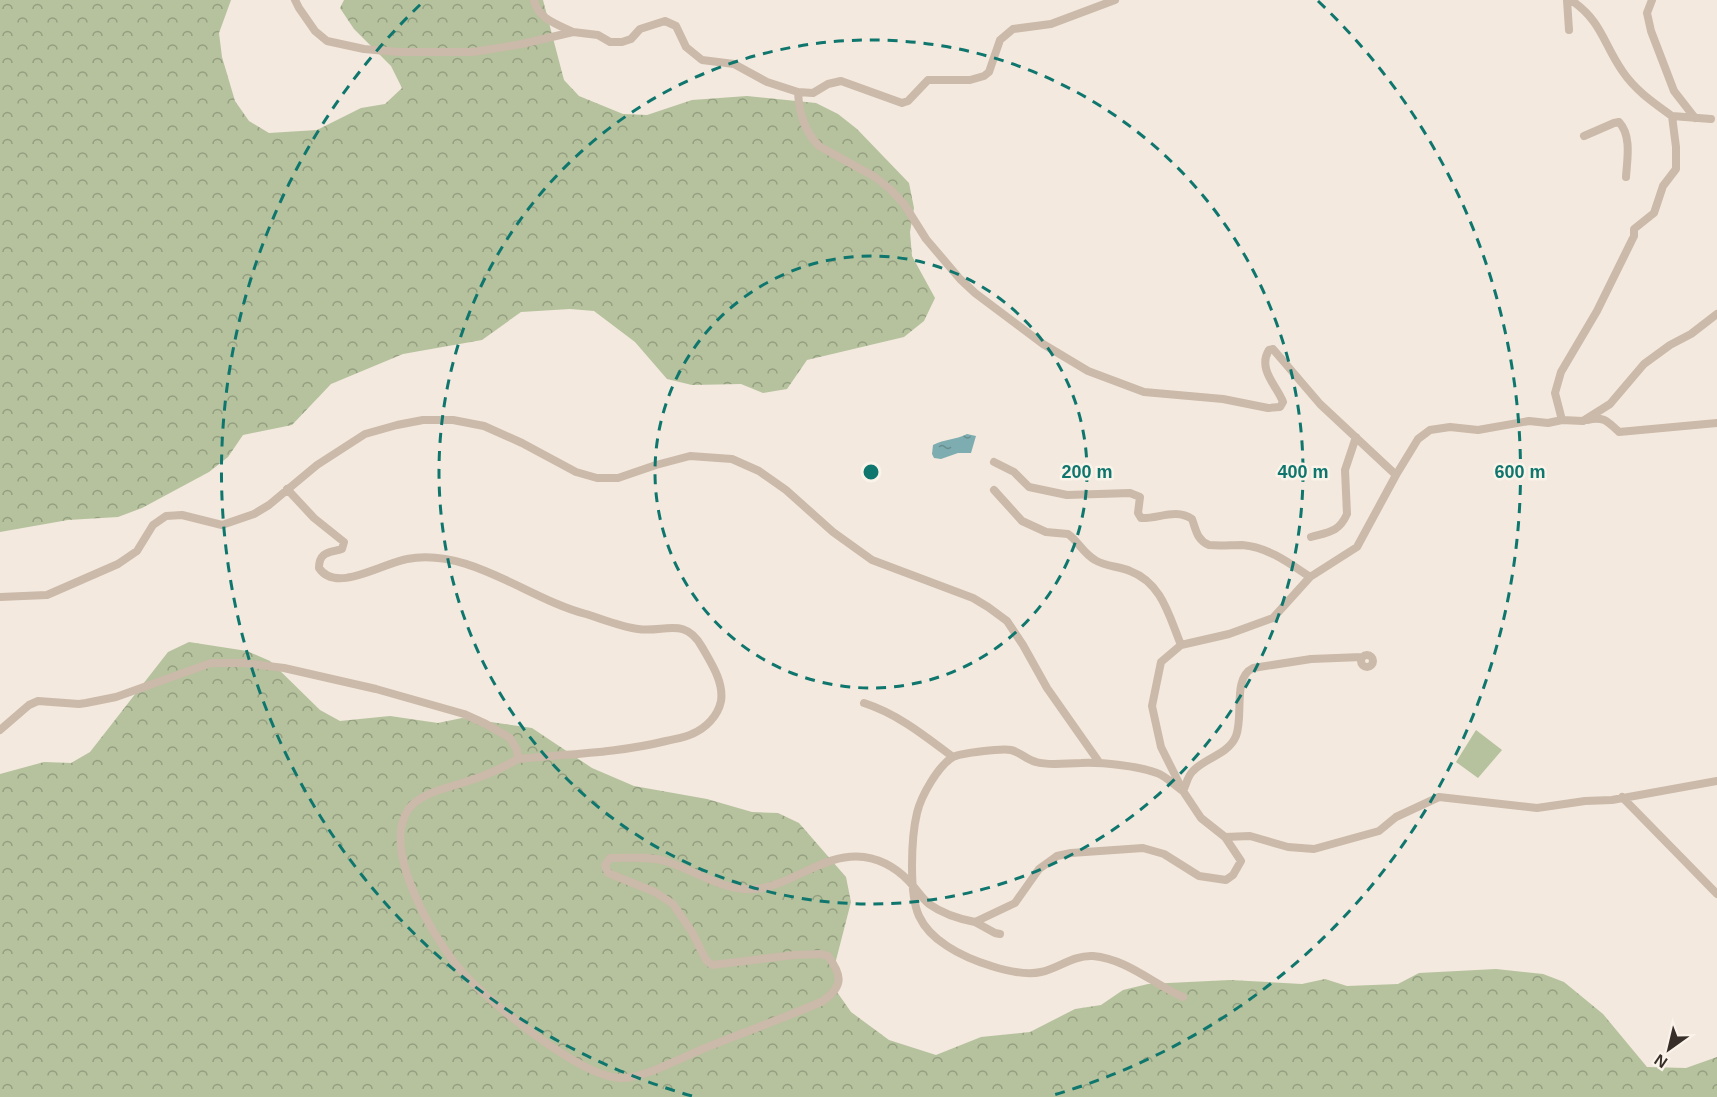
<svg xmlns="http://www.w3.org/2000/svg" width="1717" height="1097" font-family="Arial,sans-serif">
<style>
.grass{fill:#b5c29d}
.forest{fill:url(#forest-crowns)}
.water{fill:url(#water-ripples)}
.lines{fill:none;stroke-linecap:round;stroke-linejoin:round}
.minor{stroke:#cbb9a9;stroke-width:8}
.ring{fill:none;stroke:#0f766e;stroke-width:3;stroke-dasharray:10 8}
.centre{fill:#0f766e;stroke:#faf3ea;stroke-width:3}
.ring-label{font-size:18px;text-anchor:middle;font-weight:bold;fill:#0f766e;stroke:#faf3ea;stroke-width:5;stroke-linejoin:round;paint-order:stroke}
</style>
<defs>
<pattern id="forest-crowns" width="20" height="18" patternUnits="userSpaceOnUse" patternTransform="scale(1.5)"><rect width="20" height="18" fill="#b5c29d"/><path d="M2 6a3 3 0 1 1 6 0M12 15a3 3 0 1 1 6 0" fill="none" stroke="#949e80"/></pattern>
<pattern id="water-ripples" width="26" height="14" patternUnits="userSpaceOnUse" patternTransform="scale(1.5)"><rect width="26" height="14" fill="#7dadb0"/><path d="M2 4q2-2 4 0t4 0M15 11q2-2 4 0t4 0" fill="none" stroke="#678d8f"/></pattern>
</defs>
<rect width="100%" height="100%" fill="#f3e9de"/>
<path class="grass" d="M 1476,730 L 1502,750 L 1478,778 L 1456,762 Z"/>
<path class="forest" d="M 0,0 L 231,0 L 219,33 L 222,57 L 235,101 L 249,121 L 269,133 L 317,130 L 361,108 L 385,104 L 402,88 L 391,66 L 354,29 L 340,8 L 344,0 L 543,0 L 564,80 L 579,96 L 623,114 L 647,115 L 692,100 L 747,96 L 816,103 L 838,114 L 857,129 L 909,183 L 914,208 L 910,232 L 912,256 L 935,298 L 924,321 L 904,337 L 807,360 L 787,389 L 763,393 L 741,384 L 692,385 L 667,379 L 635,342 L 594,311 L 570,309 L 521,312 L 482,340 L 403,354 L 331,384 L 292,425 L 243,435 L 228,457 L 209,472 L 142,508 L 118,517 L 68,520 L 0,532 Z
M 189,642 L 247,651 L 270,661 L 320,710 L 340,721 L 390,716 L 438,723 L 462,718 L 532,728 L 592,768 L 634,786 L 707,799 L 752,812 L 778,813 L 799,823 L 846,877 L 851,902 L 834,968 L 837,992 L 851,1012 L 889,1040 L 936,1055 L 981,1037 L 1030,1032 L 1075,1009 L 1101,1005 L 1123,990 L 1148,984 L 1230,980 L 1302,984 L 1325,979 L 1347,986 L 1398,984 L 1419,973 L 1496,969 L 1543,974 L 1564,982 L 1603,1014 L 1647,1067 L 1686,1068 L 1717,1057 L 1717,1097 L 0,1097 L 0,774 L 44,762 L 71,763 L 90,752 L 168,652 Z"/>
<path class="water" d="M 967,434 L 976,436 L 971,453 L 958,453 L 941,459 L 934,458 L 932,454 L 933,445 C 945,439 955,440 967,434 Z"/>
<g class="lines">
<path class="minor" d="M 295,0 L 299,8 L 315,31 L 327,41 L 364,49 L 398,52 L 473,52 L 522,44 L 573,32 L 598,35 L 610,42 L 622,42 L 631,39 L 640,29 L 665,21 L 676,26 L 686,47 L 702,60 L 734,64 L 767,82 L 798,92 L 813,93 L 828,84 L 841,81 L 902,103 L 908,101 L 928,80 L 970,80 L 984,76 L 989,72 L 1000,40 L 1013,29 L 1051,24 L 1115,0
M 534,0 C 538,19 557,24 573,32
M 1567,0 L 1569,30
M 1571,0 C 1603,22 1603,44 1623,72 C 1636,91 1654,103 1672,116 L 1676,147 L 1676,169 L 1663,186 L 1654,213 L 1634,229 L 1634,236 L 1597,311 L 1561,372 L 1555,393 L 1562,420 L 1583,421 L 1610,404 L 1644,364 L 1670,345 L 1691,334 L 1717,314
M 1652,0 L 1647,13 L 1651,31 L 1674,91 L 1695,118
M 798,92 C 799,113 804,131 819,146 L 875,177 L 890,189 L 904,204 L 926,239 L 960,279 L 975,293 L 1043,344 L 1088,371 L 1144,392 L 1223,399 L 1268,408 L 1280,407 L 1283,402 C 1277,386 1257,369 1269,350 L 1273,349 L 1320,404 L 1396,475
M 1672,116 L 1711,119
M 1584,136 L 1614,123 L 1619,122 C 1632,136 1627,160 1626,177
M 1587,420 C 1604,416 1607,421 1619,432 L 1717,423
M 994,462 L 1014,472 L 1029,487 L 1067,495 L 1130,493 L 1140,497 L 1138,513 L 1141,518 C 1158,519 1176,508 1192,519 C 1196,530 1197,540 1209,545 C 1220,546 1231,545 1242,545 C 1268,547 1289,563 1310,577
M 287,489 L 314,518 L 344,542 L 342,549 C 330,553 319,551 319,568 C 336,594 383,563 407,559 C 469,547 528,599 586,614 C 602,619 621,627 638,629 C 664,633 685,616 702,647 C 711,663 724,682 721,701 C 718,716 706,728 692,734 C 684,738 674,739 666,741 C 618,753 567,754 518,759
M 994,490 L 1022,521 L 1046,532 L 1068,534 C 1078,541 1083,553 1095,560 C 1106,567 1119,566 1130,571 C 1162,583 1169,616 1181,645
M 1311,537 C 1329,532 1339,532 1347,514 L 1345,470 L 1356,437
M 0,597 L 47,595 L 118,564 L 137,551 L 153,525 L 166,516 L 182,515 L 222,525 L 254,514 L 269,505 L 317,465 L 365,434 L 397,425 L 423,420 L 453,420 L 484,426 L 522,443 L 576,472 L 597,478 L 618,478 L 656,465 L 690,456 L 732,459 L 759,471 L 786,490 L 833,532 L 872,560 L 973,598 L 988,607 L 1007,621 L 1023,645 L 1047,688 L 1099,762
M1361 661a6 6 0 1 1 12 0a6 6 0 1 1-12 0Z
M 864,703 C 898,714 925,736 953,757
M 0,730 L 29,705 L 38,701 L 79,704 L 86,703 L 116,697 L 211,663 L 244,663 L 284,668 L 376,689 L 464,714 L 486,724 L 510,738 L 517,750 L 518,759 C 502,768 485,776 468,781 C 449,788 420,792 408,810 C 381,851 435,942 464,974 C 492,1004 579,1076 620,1078 C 642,1079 684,1057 705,1048 C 744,1032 785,1018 823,1001 C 844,986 842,975 828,956 L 820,954 L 794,955 L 712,965 L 706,960 L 692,932 L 673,904 L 655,892 L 608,873 L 605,865 L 610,858 C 628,858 648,856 665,861 C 694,870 724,892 756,889 C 793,885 825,852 864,857 C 884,860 901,871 914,887 C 919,893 923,899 929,904 C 943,914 959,919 975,922
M 1622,797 L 1717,894
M 1225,837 L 1250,836 L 1288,847 L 1314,849 L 1379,831 L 1396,817 L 1439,797 L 1537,808 L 1585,801 L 1612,800 L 1717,781
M 1000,934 L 995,933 L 975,922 L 1015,903 L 1039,869 L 1057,856 L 1071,853 L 1143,848 L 1164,854 L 1199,876 L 1226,880 L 1233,875 L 1241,861 L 1225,837 L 1201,818 L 1183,791 L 1161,747 L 1152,706 L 1161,662 L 1181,645 L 1229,634 L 1273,618 L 1310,577 L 1357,547 L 1396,475 L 1418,439 L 1430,430 L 1450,427 L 1478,430 L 1529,421 L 1548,423 L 1562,420
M 1183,997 C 1153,984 1127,959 1093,956 C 1073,955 1059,968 1041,972 C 1017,978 968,960 947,946 C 936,939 925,929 919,916 C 909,894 911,838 917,813 C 921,796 938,766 953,757 C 961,753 1003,748 1011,750 C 1020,752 1027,760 1036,762 C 1049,766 1067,763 1081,763 C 1101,762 1139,766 1157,773 C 1166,776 1175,786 1183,791 C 1186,785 1188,775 1193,771 C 1206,757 1228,755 1236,736 C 1244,716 1232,678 1253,668 L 1311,659 L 1362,657"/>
</g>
<g class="ring">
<circle cx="871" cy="472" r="216"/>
<circle cx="871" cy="472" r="432"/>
<path d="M692 1096A649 649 0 0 1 424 1M1318 1A649 649 0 0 1 1050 1096"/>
</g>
<circle cx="871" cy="472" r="9" class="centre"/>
<g class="ring-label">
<text x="1087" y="478">200 m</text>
<text x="1303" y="478">400 m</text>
<text x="1520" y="478">600 m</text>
</g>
<g transform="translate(1669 1049) rotate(214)" stroke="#faf3ea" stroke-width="4.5" paint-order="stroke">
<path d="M0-4.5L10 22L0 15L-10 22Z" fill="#382e29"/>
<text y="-9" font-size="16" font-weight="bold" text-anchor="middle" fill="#382e29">N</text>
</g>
</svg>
